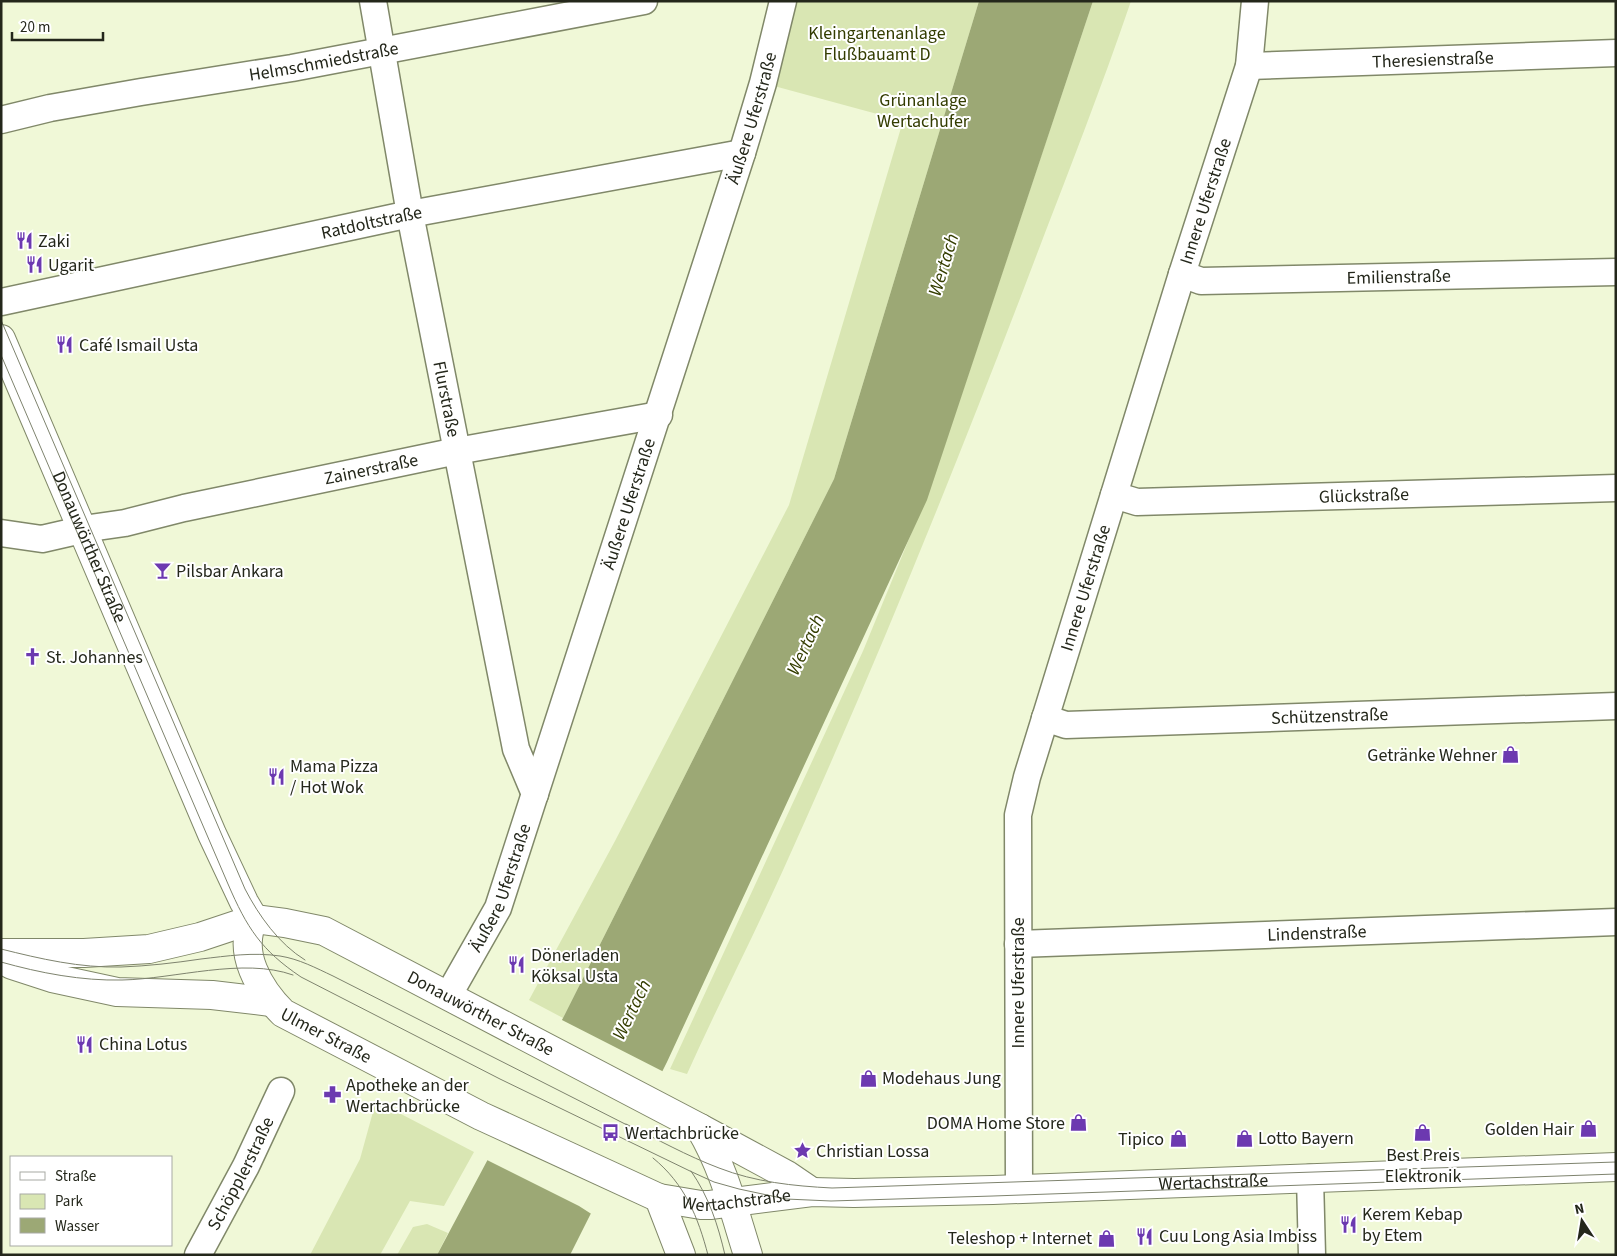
<svg xmlns="http://www.w3.org/2000/svg" width="1617" height="1256" font-family="'Source Sans 3',sans-serif">
<style>
.green{fill:#d9e6b3}
.water{fill:#9ca875}
.pier{fill:#f0f8d7}
.lines{fill:none;stroke-linecap:round;stroke-linejoin:round}
.minor-casing{stroke:#808869;stroke-width:29}
.tertiary-casing{stroke:#808869;stroke-width:30}
.secondary-casing{stroke:#808869;stroke-width:30}
.minor{stroke:#fff;stroke-width:26}
.tertiary{stroke:#fff;stroke-width:28}
.secondary{stroke:#fff;stroke-width:28}
.tram{stroke:#7e836e;stroke-width:1}
.labels{text-anchor:middle;dominant-baseline:central;stroke-width:4;stroke-linejoin:round;paint-order:stroke}
.park-label{font-size:18px;fill:#333c00;stroke:#fff}
.street-label{font-size:18px;fill:#24271b;stroke:#fff}
.poi-label{font-size:18px;fill:#24271b;stroke:#fff;text-anchor:start}
.water-label{font-size:19px;font-style:italic;fill:#343d00;stroke:#fff}
</style>
<rect width="100%" height="100%" fill="#f0f8d7"/>
<path class="green" d="M 783,1 L 979,1 L 834,479 L 563,1018 L 529,1000 L 615,841 L 789,505 L 903,121 L 763,83 Z
M 1093,1 L 1131,1 C 1097,101 1058,198 1021,296 C 947,489 869,680 784,868 C 753,937 718,1005 687,1074 L 670,1069 L 863,651 L 932,483 Z
M 376,1101 L 474,1152 L 444,1206 L 410,1201 L 380,1255 L 310,1255 L 360,1159 Z
M 427,1224 L 448,1233 L 437,1255 L 397,1255 L 413,1227 Z"/>
<path class="water" d="M 979,1 L 1093,1 L 927,500 L 667,1062 L 570,1255 L 437,1255 L 563,1018 L 834,479 Z"/>
<path class="pier" d="M 560,1019 L 664,1072 L 593,1215 L 579,1206 L 485,1159 Z"/>
<g class="lines">
<defs>
<g id="minor">
<path id="s1" d="M 373,1 L 410,214 L 516,749 L 535,794"/>
<path id="s2" d="M 1249,66 L 1616,53"/>
<path id="s3" d="M 1,120 L 50,108 L 141,92 L 292,68 L 644,1"/>
<path id="s4" d="M 1182,274 L 1201,281 L 1616,272"/>
<path id="s5" d="M 1,302 L 410,214 L 742,153"/>
<path id="s6" d="M 1114,495 L 1137,502 L 1616,488"/>
<path id="s7" d="M 1,533 L 42,539 L 90,528 L 125,523 L 184,508 L 457,451 L 659,415"/>
<path id="s8" d="M 1045,718 L 1066,725 L 1616,706"/>
<path id="s9" d="M 1018,944 L 1616,922"/>
<path id="s10" d="M 448,996 L 498,908 L 742,153 L 763,83 L 783,1"/>
<path d="M 1310,1178 L 1312,1255"/>
<path id="s11" d="M 1019,1189 L 1018,815 L 1027,777 L 1182,274 L 1249,66 L 1255,1"/>
<path id="s12" d="M 198,1255 L 246,1166 L 281,1091"/>
</g>
<g id="tertiary">
<path d="M 1,953 L 84,953 L 149,949 L 200,937 L 254,919"/>
<path d="M 1,959 L 12,965 L 52,978 L 117,992 L 212,995 L 271,1002"/>
<path d="M 700,1128 L 787,1175 L 812,1192"/>
<path id="s13" d="M 659,1198 L 701,1205 L 710,1205 L 812,1192 L 854,1193 L 993,1190 L 1616,1167"/>
</g>
<g id="secondary">
<path id="s14" d="M 1,339 L 212,834 L 244,902 L 254,919"/>
<path id="s15" d="M 254,919 L 285,923 L 324,931 L 700,1128 C 724,1168 734,1211 748,1255"/>
<path id="s16" d="M 254,919 C 236,952 260,990 283,1013 L 481,1116 L 659,1198 L 681,1255"/>
</g>
</defs>
<use href="#minor" class="minor-casing"/>
<use href="#tertiary" class="tertiary-casing"/>
<use href="#secondary" class="secondary-casing"/>
<use href="#minor" class="minor"/>
<use href="#tertiary" class="tertiary"/>
<use href="#secondary" class="secondary"/>
<path class="tram" d="M 1,320 L 245,889 C 259,916 279,944 305,960
M 1,355 L 228,884 C 247,928 261,950 301,977 L 500,1079 L 692,1172 L 714,1182 L 739,1189 L 786,1199 L 831,1201 L 993,1196 L 1616,1174
M 1,949 C 41,959 80,968 121,967 C 148,966 174,963 201,959 C 227,956 253,952 280,956 C 299,959 316,968 333,976 L 631,1127
M 1,962 C 40,973 82,981 122,980 C 175,979 243,957 293,975
M 626,1124 C 657,1139 687,1156 719,1168 C 755,1182 793,1186 832,1188 L 1616,1162
M 653,1158 C 685,1184 698,1217 708,1255
M 691,1171 C 709,1197 718,1225 725,1255"/>
</g>
<defs>
<symbol id="restaurant-bare" viewBox="-9 -9 18 18"><path d="M-5-6h1v4h1v-4h1v4h1v-4h1v5L-1.5 .5V6h-2V.5L-5-1ZM5-6V6H3V1.5H1.5Q1.5-4 5-6Z" fill="#6c39b0" stroke="#fff" stroke-width="2.5" paint-order="stroke"/></symbol>
<symbol id="bar-bare" viewBox="-9 -9 18 18"><path d="M-6-5H6L.8 .8V4.5H3.5V6h-7V4.5H-.8V.8Z" fill="#6c39b0" stroke="#fff" stroke-width="2.5" paint-order="stroke"/></symbol>
<symbol id="church-bare" viewBox="-9 -9 18 18"><path d="M-1.2-6h2.4v3.5h3.3v2.4h-3.3V6h-2.4V-.1h-3.3v-2.4h3.3Z" fill="#6c39b0" stroke="#fff" stroke-width="2.5" paint-order="stroke"/></symbol>
<symbol id="shop-bare" viewBox="-9 -9 18 18"><path d="M-5-2.5h2.3a2.7 3.5 0 0 1 5.4 0H5L5.5 6h-11ZM-1.5-2.5h3a1.5 2.3 0 0 0-3 0Z" fill="#6c39b0" stroke="#fff" stroke-width="2.5" paint-order="stroke"/></symbol>
<symbol id="pharmacy-bare" viewBox="-9 -9 18 18"><path d="M-2-6h4v4h4v4h-4v4h-4v-4h-4v-4h4Z" fill="#6c39b0" stroke="#fff" stroke-width="2.5" paint-order="stroke"/></symbol>
<symbol id="bus-bare" viewBox="-9 -9 18 18"><path d="M-5-6H5V4H4V6H2V4H-2V6H-4V4H-5ZM-3.5-4V0h7V-4ZM-3.5 1.2v1.5H-2V1.2ZM2 1.2v1.5H3.5V1.2Z" fill="#6c39b0" stroke="#fff" stroke-width="2.5" paint-order="stroke"/></symbol>
<symbol id="sight-bare" viewBox="-9 -9 18 18"><path d="M0-6L1.8-2.2L6-1.7L2.9 1.2L3.7 5.4L0 3.3L-3.7 5.4L-2.9 1.2L-6-1.7L-1.8-2.2Z" fill="#6c39b0" stroke="#fff" stroke-width="2.5" paint-order="stroke"/></symbol>
</defs>
<g fill-rule="evenodd">
<use href="#restaurant-bare" x="12" y="228" width="25" height="25"/>
<use href="#restaurant-bare" x="22" y="252" width="25" height="25"/>
<use href="#restaurant-bare" x="52" y="332" width="25" height="25"/>
<use href="#bar-bare" x="150" y="558" width="25" height="25"/>
<use href="#church-bare" x="20" y="644" width="25" height="25"/>
<use href="#shop-bare" x="1498" y="742" width="25" height="25"/>
<use href="#restaurant-bare" x="264" y="764" width="25" height="25"/>
<use href="#restaurant-bare" x="504" y="952" width="25" height="25"/>
<use href="#restaurant-bare" x="72" y="1032" width="25" height="25"/>
<use href="#shop-bare" x="856" y="1066" width="25" height="25"/>
<use href="#pharmacy-bare" x="320" y="1082" width="25" height="25"/>
<use href="#shop-bare" x="1066" y="1110" width="25" height="25"/>
<use href="#shop-bare" x="1576" y="1116" width="25" height="25"/>
<use href="#shop-bare" x="1410" y="1120" width="25" height="25"/>
<use href="#bus-bare" x="598" y="1120" width="25" height="25"/>
<use href="#shop-bare" x="1232" y="1126" width="25" height="25"/>
<use href="#shop-bare" x="1166" y="1126" width="25" height="25"/>
<use href="#sight-bare" x="790" y="1138" width="25" height="25"/>
<use href="#restaurant-bare" x="1336" y="1212" width="25" height="25"/>
<use href="#restaurant-bare" x="1132" y="1224" width="25" height="25"/>
<use href="#shop-bare" x="1094" y="1226" width="25" height="25"/>
</g>
<g class="labels">
<g class="park-label">
<text x="877" y="33">Kleingartenanlage<tspan x="877" dy="21">Flußbauamt D</tspan></text>
<text x="923" y="100">Grünanlage<tspan x="923" dy="21">Wertachufer</tspan></text>
</g>
<g class="street-label">
<text stroke="none"><textPath href="#s2" startOffset="184">Theresienstraße</textPath></text>
<text stroke="none"><textPath href="#s3" startOffset="328">Helmschmiedstraße</textPath></text>
<text stroke="none"><textPath href="#s10" startOffset="931">Äußere Uferstraße</textPath></text>
<text stroke="none"><textPath href="#s11" startOffset="1016">Innere Uferstraße</textPath></text>
<text stroke="none"><textPath href="#s5" startOffset="379">Ratdoltstraße</textPath></text>
<text stroke="none"><textPath href="#s4" startOffset="218">Emilienstraße</textPath></text>
<text stroke="none"><textPath href="#s1" startOffset="405">Flurstraße</textPath></text>
<text stroke="none"><textPath href="#s7" startOffset="378">Zainerstraße</textPath></text>
<text stroke="none"><textPath href="#s6" startOffset="251">Glückstraße</textPath></text>
<text stroke="none"><textPath href="#s10" startOffset="526">Äußere Uferstraße</textPath></text>
<text stroke="none"><textPath href="#s14" startOffset="226">Donauwörther Straße</textPath></text>
<text stroke="none"><textPath href="#s11" startOffset="611">Innere Uferstraße</textPath></text>
<text stroke="none"><textPath href="#s8" startOffset="286">Schützenstraße</textPath></text>
<text stroke="none"><textPath href="#s10" startOffset="121">Äußere Uferstraße</textPath></text>
<text stroke="none"><textPath href="#s9" startOffset="299">Lindenstraße</textPath></text>
<text transform="translate(1018 983) rotate(-90)">Innere Uferstraße</text>
<text stroke="none"><textPath href="#s15" startOffset="248">Donauwörther Straße</textPath></text>
<text stroke="none"><textPath href="#s16" startOffset="154">Ulmer Straße</textPath></text>
<text stroke="none"><textPath href="#s12" startOffset="92">Schöpplerstraße</textPath></text>
<text stroke="none"><textPath href="#s13" startOffset="556">Wertachstraße</textPath></text>
<text stroke="none"><textPath href="#s13" startOffset="78">Wertachstraße</textPath></text>
</g>
<g class="poi-label">
<text x="38" y="241">Zaki</text>
<text x="48" y="265">Ugarit</text>
<text x="79" y="345">Café Ismail Usta</text>
<text x="176" y="571">Pilsbar Ankara</text>
<text x="46" y="657">St. Johannes</text>
<text x="1497" y="755" text-anchor="end">Getränke Wehner</text>
<text x="290" y="766">Mama Pizza<tspan x="290" dy="21">/ Hot Wok</tspan></text>
<text x="531" y="955">Dönerladen<tspan x="531" dy="21">Köksal Usta</tspan></text>
<text x="99" y="1044">China Lotus</text>
<text x="882" y="1078">Modehaus Jung</text>
<text x="346" y="1085">Apotheke an der<tspan x="346" dy="21">Wertachbrücke</tspan></text>
<text x="1065" y="1123" text-anchor="end">DOMA Home Store</text>
<text x="1574" y="1129" text-anchor="end">Golden Hair</text>
<text x="625" y="1133">Wertachbrücke</text>
<text x="1258" y="1138">Lotto Bayern</text>
<text x="1164" y="1139" text-anchor="end">Tipico</text>
<text x="816" y="1151">Christian Lossa</text>
<text x="1423" y="1155" text-anchor="middle">Best Preis<tspan x="1423" dy="21">Elektronik</tspan></text>
<text x="1362" y="1214">Kerem Kebap<tspan x="1362" dy="21">by Etem</tspan></text>
<text x="1159" y="1236">Cuu Long Asia Imbiss</text>
<text x="1092" y="1238" text-anchor="end">Teleshop + Internet</text>
</g>
<g class="water-label">
<text transform="translate(944 265) rotate(-73)">Wertach</text>
<text transform="translate(806 645) rotate(-65)">Wertach</text>
<text transform="translate(632 1010) rotate(-64)">Wertach</text>
</g>
</g>
<rect width="1617" height="1256" fill="none" stroke="#24271b" stroke-width="5"/>
<rect x="10" y="1156" width="162" height="90" fill="#ffffff" stroke="#a7a9a4"/>
<rect x="20" y="1172" width="25" height="8" fill="#ffffff" stroke="#a7a9a4"/>
<text x="55" y="1181" font-size="15" fill="#24271b">Straße</text>
<rect x="20" y="1194" width="25" height="15" fill="#d9e6b3" stroke="#a7a9a4"/>
<text x="55" y="1206" font-size="15" fill="#24271b">Park</text>
<rect x="20" y="1218" width="25" height="15" fill="#9ca875" stroke="#a7a9a4"/>
<text x="55" y="1231" font-size="15" fill="#24271b">Wasser</text>
<g transform="translate(1582 1221) rotate(348)" stroke="#ffffff" stroke-width="4" paint-order="stroke">
<path d="M0-4L9 19L0 12L-9 19Z" fill="#24271b"/>
<text y="-8" font-size="14" font-weight="bold" text-anchor="middle" fill="#24271b">N</text>
</g>
<path d="M12 32v8h91v-8" fill="none" stroke="#24271b" stroke-width="2.5"/>
<text x="20" y="32" font-size="15" fill="#24271b" stroke="#ffffff" stroke-width="4" paint-order="stroke">20 m</text>
</svg>
